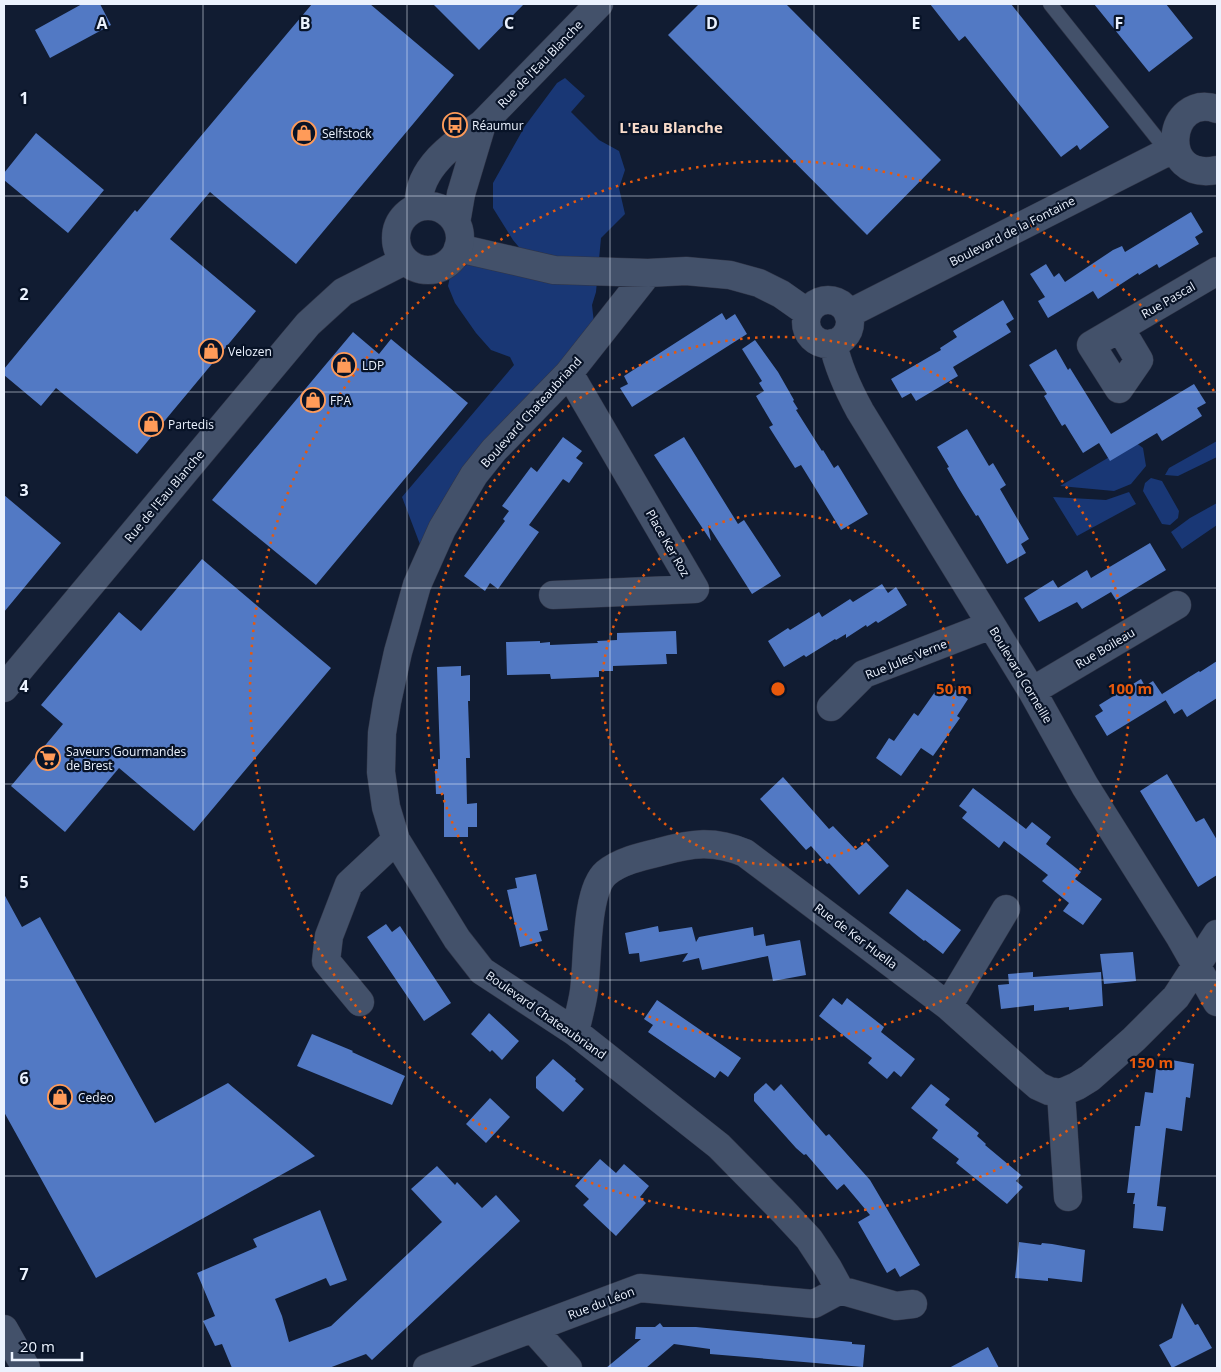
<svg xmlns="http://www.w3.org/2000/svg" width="1221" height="1372" font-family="'Open Sans',sans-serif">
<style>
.green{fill:#193775}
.building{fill:#5279c4}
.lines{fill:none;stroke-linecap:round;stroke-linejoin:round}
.service-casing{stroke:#303547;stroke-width:15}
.minor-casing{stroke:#303547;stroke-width:29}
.tertiary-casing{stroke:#303547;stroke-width:29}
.secondary-casing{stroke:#303547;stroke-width:29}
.service{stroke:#43516a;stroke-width:14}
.minor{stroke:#43516a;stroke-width:28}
.tertiary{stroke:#43516a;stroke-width:28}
.secondary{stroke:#43516a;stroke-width:28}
.grid{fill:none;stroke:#ebf2fe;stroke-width:1;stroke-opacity:0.55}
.ring{fill:none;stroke:#e8590c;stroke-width:2.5;stroke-dasharray:2.5 5}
.labels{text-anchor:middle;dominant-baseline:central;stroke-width:4.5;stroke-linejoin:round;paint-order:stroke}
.street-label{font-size:12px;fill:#ebf2fe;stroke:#081327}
.poi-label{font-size:12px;fill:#ebf2fe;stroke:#081327;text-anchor:start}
.quarter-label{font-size:15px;font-weight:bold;fill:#f9dccb;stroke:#081327}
.grid-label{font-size:16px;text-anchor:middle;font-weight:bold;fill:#ebf2fe;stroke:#081327;stroke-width:4.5;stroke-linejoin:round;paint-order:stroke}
.centre{fill:#e8590c;stroke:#081327;stroke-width:2.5}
.ring-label{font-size:15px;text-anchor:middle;font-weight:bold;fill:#e8590c;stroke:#081327;stroke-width:4.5;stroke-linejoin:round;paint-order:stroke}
</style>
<rect width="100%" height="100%" fill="#111c32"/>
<path class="green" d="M 565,78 L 585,96 L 571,112 L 599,140 L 619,151 L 625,170 L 619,188 L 625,214 L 601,238 L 596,292 L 592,305 L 595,332 L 421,547 L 402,497 L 514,365 L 510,357 L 491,350 L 476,333 L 455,303 L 448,286 L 451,272 L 469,264 L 523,252 L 513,240 L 493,208 L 493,183 L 525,126 L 557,83 Z
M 1217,441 L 1217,457 L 1178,476 L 1165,475 L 1169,468 Z
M 1135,442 L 1143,448 L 1146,466 L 1131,484 L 1114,491 L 1060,486 Z
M 1151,478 L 1162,481 L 1179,511 L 1178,518 L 1170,525 L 1162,524 L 1143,491 L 1145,483 Z
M 1129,492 L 1136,504 L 1077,536 L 1053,497 L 1106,500 Z
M 1217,503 L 1217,525 L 1182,549 L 1171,532 L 1190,518 Z"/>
<path class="building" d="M 82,4 L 100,4 L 111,25 L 50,58 L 35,30 Z
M 312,4 L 370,4 L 454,75 L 296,264 L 210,192 L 170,239 L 256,311 L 137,454 L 56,388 L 41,406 L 4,375 L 4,369 L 135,210 L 137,212 Z
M 433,4 L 524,4 L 479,50 Z
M 699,4 L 786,4 L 941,160 L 867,235 L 668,35 Z
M 930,4 L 1011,4 L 1109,127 L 1080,150 L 1077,145 L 1061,157 L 965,36 L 959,41 Z
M 1094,4 L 1166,4 L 1193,38 L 1149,72 Z
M 36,133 L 104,190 L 68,233 L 4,180 L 4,173 Z
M 1191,212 L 1203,232 L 1195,237 L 1199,244 L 1159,268 L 1157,264 L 1139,275 L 1138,273 L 1098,299 L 1093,291 L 1048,318 L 1038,301 L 1045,297 L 1030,274 L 1046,264 L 1054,277 L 1059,273 L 1065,282 L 1113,250 L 1122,246 L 1125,252 Z
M 1003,300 L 1014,319 L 1006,324 L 1011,332 L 953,367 L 958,376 L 916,401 L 911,393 L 902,398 L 891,379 L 941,350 L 940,348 L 957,337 L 953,331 Z
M 722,313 L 726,320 L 735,314 L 747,334 L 632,407 L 620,388 L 628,384 L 624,376 Z
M 353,332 L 379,354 L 391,339 L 468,403 L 316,585 L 212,500 Z
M 755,340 L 778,372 L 794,400 L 793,401 L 798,409 L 796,410 L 822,451 L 823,450 L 834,468 L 838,465 L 868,514 L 841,530 L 801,465 L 795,468 L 769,427 L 773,425 L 756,396 L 764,391 L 759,383 L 762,381 L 742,349 Z
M 1056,349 L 1068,370 L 1070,368 L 1111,434 L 1194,384 L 1206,403 L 1197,408 L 1202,416 L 1162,441 L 1157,433 L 1110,461 L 1099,443 L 1083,453 L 1065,424 L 1062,426 L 1044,396 L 1047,394 L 1029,365 Z
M 967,429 L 989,466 L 993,463 L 1006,485 L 1000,489 L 1029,539 L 1021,544 L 1026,553 L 1007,564 L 978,515 L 976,516 L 958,487 L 947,468 L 949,467 L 937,447 Z
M 563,437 L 582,451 L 576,458 L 583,463 L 569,483 L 563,479 L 529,525 L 539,532 L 498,589 L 490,583 L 485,591 L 464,576 L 505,521 L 503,519 L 509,511 L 502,506 L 531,467 L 537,472 Z
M 684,437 L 738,524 L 744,520 L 781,576 L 752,594 L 708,525 L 711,541 L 654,455 Z
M 4,495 L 61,543 L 4,612 Z
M 1150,543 L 1166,570 L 1116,600 L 1111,592 L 1082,609 L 1077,602 L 1039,622 L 1024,598 L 1053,580 L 1058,588 L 1087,570 L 1091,578 Z
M 202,559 L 331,668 L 194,831 L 119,768 L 65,832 L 11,786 L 63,724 L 41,705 L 119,612 L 141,631 Z
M 882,584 L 888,593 L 896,587 L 907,605 L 878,623 L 876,621 L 867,627 L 866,625 L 846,638 L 846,634 L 836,640 L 835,639 L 806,657 L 804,655 L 784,667 L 768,641 L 788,628 L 790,630 L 819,612 L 822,617 L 850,599 L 853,602 Z
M 676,631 L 677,654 L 666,654 L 667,664 L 613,666 L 613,671 L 599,671 L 599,677 L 551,679 L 550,674 L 507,675 L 506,642 L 540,641 L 540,643 L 550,642 L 550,645 L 598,643 L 597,641 L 617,640 L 617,633 Z
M 1217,661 L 1217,698 L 1187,717 L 1182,709 L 1174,714 L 1162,694 L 1199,671 L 1200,672 Z
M 461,666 L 461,676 L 470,675 L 470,701 L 468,701 L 470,758 L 466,758 L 467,804 L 477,803 L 477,827 L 468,827 L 468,837 L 444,837 L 444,794 L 436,794 L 435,769 L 438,769 L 438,759 L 440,759 L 437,667 Z
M 1141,679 L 1145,686 L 1153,681 L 1166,700 L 1107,736 L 1095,716 L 1103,711 L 1099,705 Z
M 950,686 L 968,699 L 957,716 L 960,718 L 933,756 L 921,748 L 901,776 L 876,758 L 889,738 L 894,741 L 914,713 L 918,716 L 937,689 L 944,694 Z
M 1167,774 L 1196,822 L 1204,818 L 1217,840 L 1217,875 L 1198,887 L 1140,791 Z
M 783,777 L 829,829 L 833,826 L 856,850 L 866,842 L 889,866 L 859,895 L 829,863 L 827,864 L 811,846 L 806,850 L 760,799 Z
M 973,788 L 1026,829 L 1032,822 L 1051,837 L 1046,844 L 1081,872 L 1075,879 L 1102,899 L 1083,925 L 1063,911 L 1069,903 L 1042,881 L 1048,875 L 1004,841 L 999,848 L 962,818 L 967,812 L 959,806 Z
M 536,874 L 548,930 L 539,932 L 542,941 L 520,947 L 507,890 L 517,888 L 515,878 Z
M 907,889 L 961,930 L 943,954 L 925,940 L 924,941 L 889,913 Z
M 4,894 L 22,927 L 40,917 L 155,1123 L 228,1083 L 315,1156 L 96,1278 L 4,1112 Z
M 386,924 L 392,932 L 400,926 L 451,1003 L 424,1021 L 367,937 Z
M 658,926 L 659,932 L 692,927 L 696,942 L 699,937 L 753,927 L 754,936 L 764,934 L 766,946 L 800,940 L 806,975 L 773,981 L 768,956 L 702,970 L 699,958 L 682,962 L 688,953 L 640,962 L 639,953 L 629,954 L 625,933 Z
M 1133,952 L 1136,981 L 1104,984 L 1100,954 Z
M 1033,972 L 1033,977 L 1101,972 L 1103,1006 L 1069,1010 L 1069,1007 L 1034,1011 L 1034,1005 L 1001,1009 L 998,985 L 1009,984 L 1008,974 Z
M 833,998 L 842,1005 L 847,998 L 884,1027 L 881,1032 L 915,1059 L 901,1077 L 894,1071 L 887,1079 L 868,1063 L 872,1058 L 819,1016 Z
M 657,1000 L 741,1058 L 728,1077 L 720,1071 L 715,1078 L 648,1032 L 653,1025 L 644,1019 Z
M 489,1013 L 519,1041 L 502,1060 L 492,1050 L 490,1052 L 471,1034 Z
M 312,1034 L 353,1051 L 352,1052 L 405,1076 L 392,1105 L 297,1066 Z
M 553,1059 L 576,1079 L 575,1081 L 584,1089 L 563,1112 L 536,1088 L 536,1077 Z
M 1166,1059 L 1194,1064 L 1190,1098 L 1186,1097 L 1182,1131 L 1166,1128 L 1157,1206 L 1166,1207 L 1163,1231 L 1133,1228 L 1135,1204 L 1133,1204 L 1135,1193 L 1127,1193 L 1135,1126 L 1140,1126 L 1145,1092 L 1153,1093 L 1156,1069 L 1164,1070 Z
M 766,1083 L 774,1091 L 781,1084 L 826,1136 L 829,1134 L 870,1180 L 920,1265 L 900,1277 L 895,1268 L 887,1273 L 858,1222 L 870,1215 L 844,1184 L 837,1190 L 806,1154 L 804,1155 L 796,1148 L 754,1101 L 754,1094 Z
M 931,1084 L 950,1099 L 945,1105 L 979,1133 L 977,1136 L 986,1144 L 985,1145 L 1021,1175 L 1016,1181 L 1023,1187 L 1007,1204 L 956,1163 L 959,1159 L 932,1138 L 938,1130 L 911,1108 Z
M 490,1098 L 510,1117 L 486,1143 L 466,1124 Z
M 600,1159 L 616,1173 L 624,1164 L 649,1186 L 640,1197 L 646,1203 L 616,1236 L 583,1205 L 589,1199 L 575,1186 Z
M 437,1166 L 455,1185 L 457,1182 L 482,1208 L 496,1195 L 520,1221 L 372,1360 L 366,1354 L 329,1368 L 232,1368 L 222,1344 L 215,1346 L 203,1321 L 215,1316 L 197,1273 L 257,1247 L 253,1239 L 320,1210 L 347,1280 L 330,1286 L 326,1278 L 275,1299 L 282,1316 L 289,1342 L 331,1326 L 442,1222 L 411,1189 Z
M 1019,1242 L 1041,1245 L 1042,1243 L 1052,1244 L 1085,1250 L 1082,1282 L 1048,1278 L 1048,1281 L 1015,1278 Z
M 1182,1303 L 1195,1325 L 1198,1324 L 1212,1348 L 1172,1368 L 1159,1345 L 1172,1338 Z
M 660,1323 L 663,1327 L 696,1327 L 852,1342 L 852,1344 L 865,1345 L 863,1367 L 710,1354 L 710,1349 L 674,1344 L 646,1368 L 606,1368 L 641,1339 L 635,1339 L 636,1327 L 655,1327 Z
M 988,1347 L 999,1368 L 949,1368 Z"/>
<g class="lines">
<defs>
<path id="service" d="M 1050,4 L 1168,152"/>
<path id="minor" d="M 1217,109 C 1167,92 1156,182 1217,170
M 458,248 L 554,270 L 648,273 L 686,271 L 730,275 L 759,283 L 781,294 L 808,313
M 648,273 L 569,373 L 494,450 L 474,475 L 442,529 L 417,585 L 398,652 L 387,702 L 382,733 L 381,772 L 386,807 L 396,840 L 457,939 L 482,971 L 575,1032 L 719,1146 L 783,1211 L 809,1239 L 828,1268 L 840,1290
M806 322a22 22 0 1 1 44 0a22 22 0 1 1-44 0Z
M 848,314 L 1175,148
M 1120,328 L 1139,360 L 1119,389 L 1091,345 L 1217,271
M 833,343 C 838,368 848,389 860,411 L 1032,691 L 1085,786 L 1180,937 L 1217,1002
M 553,595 L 695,589 L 569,373
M 1032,691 L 1177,605
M 831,707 L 864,674 L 991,625
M 360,1002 L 326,961 L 329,936 L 349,884 L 396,840
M 948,1006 L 1006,909
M 575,1032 C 578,1018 582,1005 584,991 C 588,963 585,891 606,873 C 620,861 643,856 660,852 C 692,843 714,840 745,853 L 948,1006 L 1024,1074 L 1038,1086 L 1049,1091 L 1061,1093 L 1077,1086 L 1090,1078 L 1134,1039 L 1176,997 L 1217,934
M 1061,1093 L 1068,1197
M 840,1290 L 896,1306 L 913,1304
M 533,1329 L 568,1368
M 427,1368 L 640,1288 L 814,1304 L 840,1290"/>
<path id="tertiary" d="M396 238a32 32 0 1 1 64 0a32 32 0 1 1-64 0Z
M 419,207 C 416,169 454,143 482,124 L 599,4
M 456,223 L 461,194 L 482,124
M 4,688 L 308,324 L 343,292 L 404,261"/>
<path id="secondary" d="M 4,1329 L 26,1368"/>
</defs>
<use href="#service" class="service-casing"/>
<use href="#minor" class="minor-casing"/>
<use href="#tertiary" class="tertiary-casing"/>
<use href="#secondary" class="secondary-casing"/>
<use href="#service" class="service"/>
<use href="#minor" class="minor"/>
<use href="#tertiary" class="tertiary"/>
<use href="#secondary" class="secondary"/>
</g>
<path class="grid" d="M 203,4 L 203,1368M 407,4 L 407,1368M 610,4 L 610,1368M 814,4 L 814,1368M 1018,4 L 1018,1368M 4,196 L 1217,196M 4,392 L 1217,392M 4,588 L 1217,588M 4,784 L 1217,784M 4,980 L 1217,980M 4,1176 L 1217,1176"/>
<g class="ring">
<circle cx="778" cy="689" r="176"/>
<circle cx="778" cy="689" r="352"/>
<path d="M1216 984A528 528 0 1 1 1216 394"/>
</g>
<defs>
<symbol id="bus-ring" viewBox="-11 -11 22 22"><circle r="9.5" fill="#081327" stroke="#ff9b59" stroke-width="1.5"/><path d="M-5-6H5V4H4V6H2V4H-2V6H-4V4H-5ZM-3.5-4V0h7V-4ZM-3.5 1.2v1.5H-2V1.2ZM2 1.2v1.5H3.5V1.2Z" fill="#ff9b59"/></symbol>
<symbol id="shop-ring" viewBox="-11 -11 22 22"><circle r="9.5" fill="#081327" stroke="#ff9b59" stroke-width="1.5"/><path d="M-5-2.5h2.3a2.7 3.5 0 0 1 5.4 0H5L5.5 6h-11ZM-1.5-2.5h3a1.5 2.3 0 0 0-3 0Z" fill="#ff9b59"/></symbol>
<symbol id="supermarket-ring" viewBox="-11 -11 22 22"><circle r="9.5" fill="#081327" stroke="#ff9b59" stroke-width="1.5"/><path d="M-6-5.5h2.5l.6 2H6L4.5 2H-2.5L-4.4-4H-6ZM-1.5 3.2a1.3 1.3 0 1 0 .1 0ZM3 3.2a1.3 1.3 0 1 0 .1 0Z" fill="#ff9b59"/></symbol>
</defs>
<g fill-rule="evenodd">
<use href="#bus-ring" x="441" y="111" width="28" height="28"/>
<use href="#shop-ring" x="290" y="119" width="28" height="28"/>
<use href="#shop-ring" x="197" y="337" width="28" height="28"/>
<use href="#shop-ring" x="330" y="351" width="28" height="28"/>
<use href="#shop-ring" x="299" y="386" width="28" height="28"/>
<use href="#shop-ring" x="137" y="410" width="28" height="28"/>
<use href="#supermarket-ring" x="34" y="744" width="28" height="28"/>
<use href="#shop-ring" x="46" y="1083" width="28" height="28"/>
</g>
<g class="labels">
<g class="street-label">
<text transform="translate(540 64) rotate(-46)">Rue de l'Eau Blanche</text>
<text transform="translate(1012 231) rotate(-27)">Boulevard de la Fontaine</text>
<text transform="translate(1168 300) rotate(-30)">Rue Pascal</text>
<text transform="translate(531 412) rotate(-48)">Boulevard Chateaubriand</text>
<text transform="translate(164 496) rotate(-50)">Rue de l'Eau Blanche</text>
<text transform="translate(668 543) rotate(60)">Place Ker Roz</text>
<text transform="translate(1105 648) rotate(-31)">Rue Boileau</text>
<text transform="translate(906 659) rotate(-22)">Rue Jules Verne</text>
<text transform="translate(1021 675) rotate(59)">Boulevard Corneille</text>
<text transform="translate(856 936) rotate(37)">Rue de Ker Huella</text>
<text transform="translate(546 1015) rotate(35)">Boulevard Chateaubriand</text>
<text transform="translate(601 1303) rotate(-21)">Rue du Léon</text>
</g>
<g class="poi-label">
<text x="472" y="125">Réaumur</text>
<text x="322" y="133">Selfstock</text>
<text x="228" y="351">Velozen</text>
<text x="362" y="365">LDP</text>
<text x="330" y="400">FPA</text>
<text x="168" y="424">Partedis</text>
<text x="66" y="751">Saveurs Gourmandes<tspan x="66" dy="14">de Brest</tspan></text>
<text x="78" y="1097">Cedeo</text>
</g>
<g class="quarter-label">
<text x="671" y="127">L'Eau Blanche</text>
</g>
</g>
<g class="grid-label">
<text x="102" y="29">A</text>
<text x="305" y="29">B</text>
<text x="509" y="29">C</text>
<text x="712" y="29">D</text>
<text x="916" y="29">E</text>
<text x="1119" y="29">F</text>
<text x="24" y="104">1</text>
<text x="24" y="300">2</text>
<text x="24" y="496">3</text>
<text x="24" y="692">4</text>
<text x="24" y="888">5</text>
<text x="24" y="1084">6</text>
<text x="24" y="1280">7</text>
</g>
<circle cx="778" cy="689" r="8" class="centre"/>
<g class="ring-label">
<text x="954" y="694">50 m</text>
<text x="1130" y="694">100 m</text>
<text x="1151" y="1068">150 m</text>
</g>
<rect width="1221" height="1372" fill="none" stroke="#ebf2fe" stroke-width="10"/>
<path d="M12 1352v8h70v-8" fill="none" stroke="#ebf2fe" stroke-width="2.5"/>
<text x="20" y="1352" font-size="15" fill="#ebf2fe" stroke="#081327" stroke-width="4" paint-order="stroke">20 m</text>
</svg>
